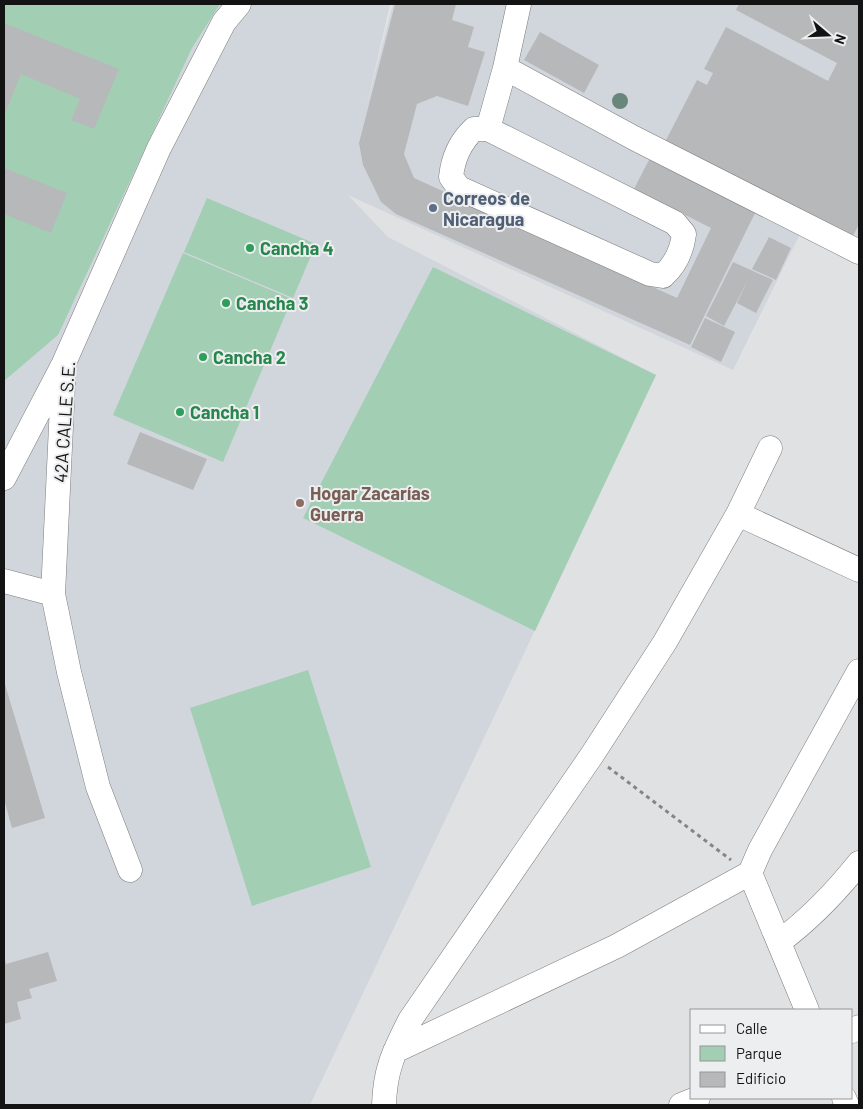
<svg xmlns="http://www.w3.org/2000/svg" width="863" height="1109" font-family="Barlow,sans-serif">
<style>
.built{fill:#d1d6dd}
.green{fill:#a2ceb4}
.building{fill:#b7b8b9}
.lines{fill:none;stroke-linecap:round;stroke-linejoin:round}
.minor-casing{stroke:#7d7d7e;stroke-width:25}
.path{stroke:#858586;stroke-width:3;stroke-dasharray:4 4;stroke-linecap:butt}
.minor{stroke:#fff;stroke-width:24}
.tree{fill:#68877a}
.service-dot{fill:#5c6f8a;stroke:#edeeef;stroke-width:2}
.leisure-dot{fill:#2e9e5b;stroke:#edeeef;stroke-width:2}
.education-dot{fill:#8d6e63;stroke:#edeeef;stroke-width:2}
.labels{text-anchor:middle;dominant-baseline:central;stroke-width:4;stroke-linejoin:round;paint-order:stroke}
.service-label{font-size:18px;font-weight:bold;fill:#4e5e75;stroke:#edeeef;text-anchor:start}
.leisure-label{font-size:18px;font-weight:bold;fill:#27864d;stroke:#edeeef;text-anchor:start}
.street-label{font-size:18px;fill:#131314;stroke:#edeeef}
.education-label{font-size:18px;font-weight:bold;fill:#785e54;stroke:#edeeef;text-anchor:start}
</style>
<rect width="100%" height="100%" fill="#e0e1e2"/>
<path class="built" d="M 4,4 L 390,4 L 366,108 L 393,4 L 859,4 L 859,261 L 801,232 L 733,370 L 348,195 L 388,237 L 656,375 L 310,1105 L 4,1105 Z"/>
<path class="green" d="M 4,4 L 220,4 L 192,48 L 58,335 L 4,381 Z
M 207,198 L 316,244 L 293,298 L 184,252 Z
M 183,253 L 292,299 L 223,462 L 113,415 Z
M 433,267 L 656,375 L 535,631 L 303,518 Z
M 308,670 L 371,867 L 252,906 L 190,708 Z"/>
<path class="building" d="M 395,4 L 456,4 L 452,20 L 474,27 L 468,47 L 485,52 L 468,106 L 437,96 L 417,104 L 404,154 L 414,178 L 677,298 L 711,228 L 634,189 L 650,158 L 755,213 L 690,345 L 396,214 L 381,202 L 363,165 L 359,143 Z
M 739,4 L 859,4 L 859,224 L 851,240 L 665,142 L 697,80 L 707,85 L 713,73 L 704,69 L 726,27 L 828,81 L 837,63 L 736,10 Z
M 4,23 L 119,69 L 94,129 L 71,120 L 80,99 L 21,74 L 4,116 Z
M 540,32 L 599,65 L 584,93 L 524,60 Z
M 4,168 L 67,193 L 51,233 L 4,214 Z
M 769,237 L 791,248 L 776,280 L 752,269 Z
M 733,262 L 773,280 L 756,313 L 737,303 L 748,280 L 724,326 L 706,316 Z
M 705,318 L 735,332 L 721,362 L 691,347 Z
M 140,432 L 207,459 L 193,490 L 127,464 Z
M 4,681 L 45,818 L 12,828 L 4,799 Z
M 48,952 L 57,981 L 29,989 L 32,998 L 17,1002 L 21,1019 L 4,1024 L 4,958 L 6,964 Z"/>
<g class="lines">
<defs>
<path id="minor" d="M 505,68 L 634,138 L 859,252
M 474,129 L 488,129 L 675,223 L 684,234 C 682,251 676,264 663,276 L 650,274 L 459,188 L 451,177 C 453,158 460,142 474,129 Z
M 488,129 L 505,68 L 519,4
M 770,448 L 738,514 L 859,570
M 4,478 L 62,367
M 4,581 L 53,594
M 130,870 L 98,787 L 69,672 L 53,594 L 64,363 L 159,148 L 224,22 L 239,4
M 779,942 C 810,919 835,893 859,863
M 807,1010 L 750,873 L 760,850 L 859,671
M 852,1031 L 859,1027
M 395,1051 L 617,946 L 750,873
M 844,1098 L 847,1105
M 384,1105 C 385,1069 394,1052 410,1020 L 592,755 L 665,642 L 738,514
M 681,1105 L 698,1098"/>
</defs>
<use href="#minor" class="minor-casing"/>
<path class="path" d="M 608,767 L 731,860"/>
<use href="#minor" class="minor"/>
</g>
<circle class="tree" cx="620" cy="101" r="8"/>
<circle class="service-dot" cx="433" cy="208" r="5"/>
<g class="leisure-dot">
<circle cx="250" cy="248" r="5"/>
<circle cx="226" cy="303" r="5"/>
<circle cx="203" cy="357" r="5"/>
<circle cx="180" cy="412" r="5"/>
</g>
<circle class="education-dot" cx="300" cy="503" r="5"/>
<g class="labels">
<g class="service-label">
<text x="443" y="198">Correos de<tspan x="443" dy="21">Nicaragua</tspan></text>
</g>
<g class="leisure-label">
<text x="260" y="248">Cancha 4</text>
<text x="236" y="303">Cancha 3</text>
<text x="213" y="357">Cancha 2</text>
<text x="190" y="412">Cancha 1</text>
</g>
<g class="street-label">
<text transform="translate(64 422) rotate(-86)">42A CALLE S.E.</text>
</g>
<g class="education-label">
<text x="310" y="493">Hogar Zacarías<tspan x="310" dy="21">Guerra</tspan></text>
</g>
</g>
<rect width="863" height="1109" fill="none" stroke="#131314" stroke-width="10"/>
<rect x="690" y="1009" width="162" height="90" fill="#edeeef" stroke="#969697"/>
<rect x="700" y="1025" width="25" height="8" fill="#ffffff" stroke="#969697"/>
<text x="736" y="1034" font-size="15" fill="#131314">Calle</text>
<rect x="700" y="1046" width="25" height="15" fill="#a2ceb4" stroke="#969697"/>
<text x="736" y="1059" font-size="15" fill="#131314">Parque</text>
<rect x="700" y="1072" width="25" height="15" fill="#b7b8b9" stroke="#969697"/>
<text x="736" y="1084" font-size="15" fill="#131314">Edificio</text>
<g transform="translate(828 35) rotate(109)" stroke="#edeeef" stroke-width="4" paint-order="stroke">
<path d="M0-4L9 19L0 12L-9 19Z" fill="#131314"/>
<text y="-8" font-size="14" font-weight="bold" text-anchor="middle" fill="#131314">N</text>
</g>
</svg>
